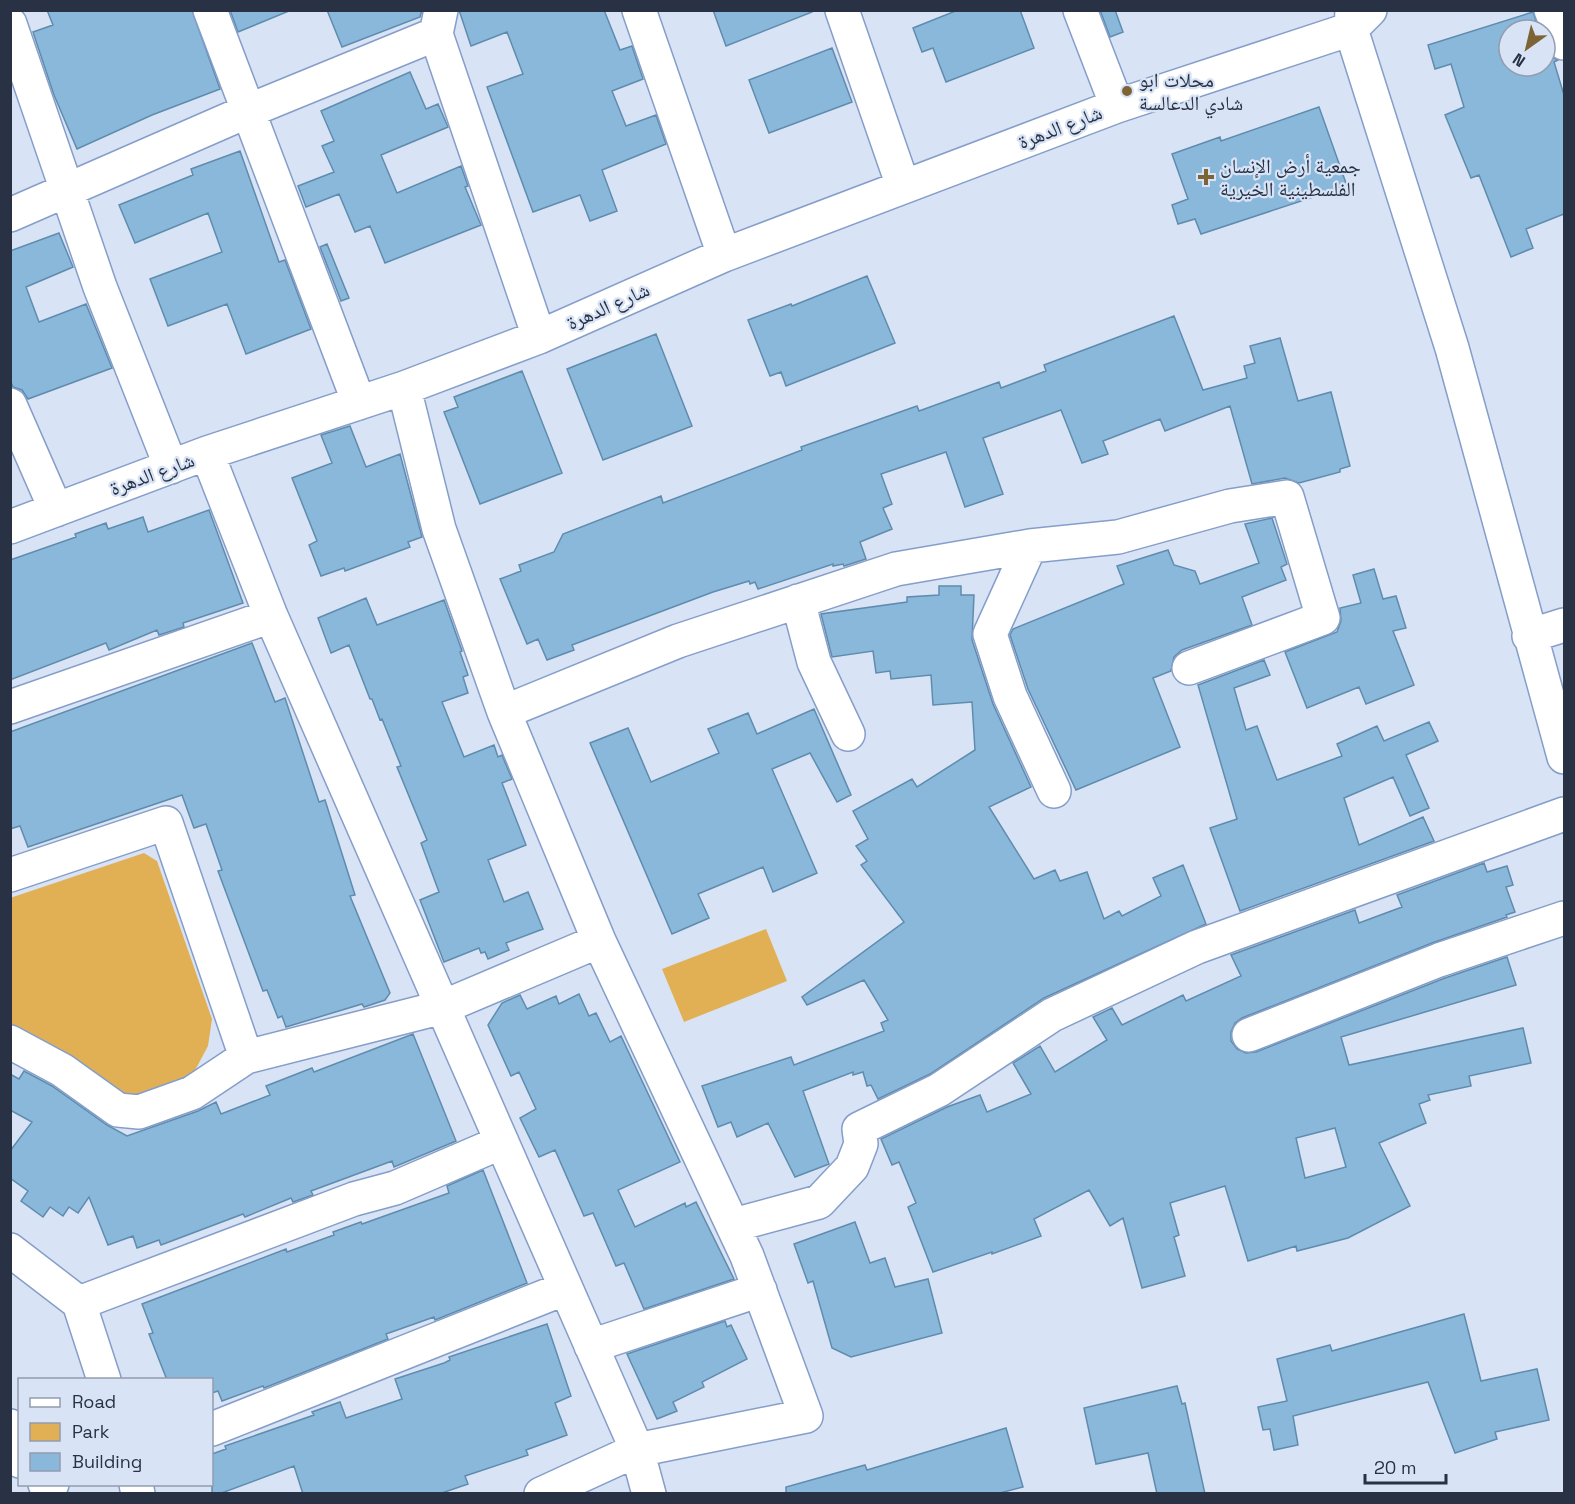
<svg xmlns="http://www.w3.org/2000/svg" width="1575" height="1504" font-family="'Space Grotesk','Noto Naskh Arabic',sans-serif">
<style>
.green{fill:#e1b055}
.building{fill:#8ab8db;stroke:#5f8cad;stroke-width:1.5;fill-rule:evenodd}
.lines{fill:none;stroke-linecap:round;stroke-linejoin:round}
.minor-casing{stroke:#859ec9;stroke-width:36}
.minor{stroke:#fff;stroke-width:33}
.poi-dot{fill:#7d6435;stroke:#d8e3f6;stroke-width:2}
.labels{text-anchor:middle;dominant-baseline:central;stroke-width:4.5;stroke-linejoin:round;paint-order:stroke}
.poi-label{font-size:20px;fill:#283244;stroke:#d8e3f6;text-anchor:start}
.street-label{font-size:20px;fill:#283244;stroke:#d8e3f6}
</style>
<rect width="100%" height="100%" fill="#d8e3f6"/>
<path class="green" d="M 144,853 L 157,861 L 212,1019 L 208,1046 L 192,1076 L 132,1098 L 116,1091 L 61,1050 L 11,1025 L 10,898 Z
M 766,929 L 787,981 L 684,1022 L 662,969 Z"/>
<path class="building" d="M 47,10 L 192,10 L 220,89 L 152,115 L 77,149 L 54,95 L 33,32 L 53,25 Z
M 230,10 L 289,10 L 289,11 L 238,32 Z
M 327,10 L 422,10 L 420,17 L 342,47 Z
M 459,10 L 604,10 L 620,50 L 632,46 L 643,79 L 612,91 L 626,126 L 656,115 L 666,144 L 602,170 L 617,211 L 590,221 L 580,195 L 533,212 L 487,87 L 523,74 L 507,32 L 471,46 Z
M 713,10 L 812,10 L 812,12 L 726,46 Z
M 958,10 L 1020,10 L 1034,48 L 946,82 L 933,48 L 922,52 L 913,28 Z
M 1100,10 L 1115,10 L 1123,32 L 1110,37 Z
M 1533,12 L 1539,30 L 1509,30 L 1509,66 L 1545,66 L 1545,46 L 1552,57 L 1558,60 L 1554,62 L 1564,95 L 1564,214 L 1526,229 L 1533,248 L 1511,257 L 1479,175 L 1471,178 L 1445,115 L 1464,107 L 1451,64 L 1435,69 L 1428,45 Z
M 832,48 L 852,102 L 769,133 L 749,80 Z
M 410,72 L 426,109 L 438,104 L 448,127 L 381,155 L 397,193 L 461,166 L 468,186 L 465,187 L 481,225 L 385,263 L 370,226 L 355,232 L 339,194 L 306,207 L 298,186 L 334,172 L 322,146 L 334,141 L 321,111 Z
M 1319,107 L 1347,186 L 1201,234 L 1195,219 L 1178,224 L 1172,205 L 1188,199 L 1172,154 L 1220,137 L 1221,141 Z
M 240,151 L 279,262 L 285,260 L 311,329 L 246,354 L 227,304 L 168,326 L 150,279 L 222,252 L 208,213 L 135,243 L 119,205 L 193,175 L 191,169 Z
M 59,233 L 73,267 L 26,287 L 39,322 L 86,304 L 112,368 L 28,399 L 22,390 L 13,387 L 10,380 L 10,251 Z
M 327,244 L 349,298 L 341,301 L 320,247 Z
M 867,276 L 895,343 L 786,386 L 781,372 L 770,376 L 748,320 L 791,304 L 792,306 Z
M 1174,316 L 1203,390 L 1247,378 L 1244,366 L 1255,363 L 1250,346 L 1280,338 L 1298,401 L 1331,392 L 1350,466 L 1340,469 L 1340,472 L 1299,483 L 1285,478 L 1252,484 L 1230,406 L 1165,431 L 1160,419 L 1103,441 L 1108,454 L 1082,463 L 1061,410 L 983,438 L 1003,494 L 965,507 L 946,452 L 881,474 L 892,504 L 883,508 L 892,529 L 860,542 L 866,559 L 844,566 L 843,564 L 833,566 L 833,564 L 758,589 L 755,582 L 750,584 L 749,581 L 713,592 L 572,645 L 574,650 L 547,660 L 538,639 L 527,644 L 500,579 L 521,571 L 519,565 L 554,552 L 563,534 L 661,496 L 663,503 L 802,450 L 801,447 L 917,406 L 919,411 L 999,382 L 1001,388 L 1046,371 L 1044,365 Z
M 656,334 L 692,426 L 603,460 L 567,369 Z
M 522,371 L 562,473 L 480,504 L 444,412 L 458,407 L 454,397 Z
M 350,426 L 366,467 L 400,454 L 422,537 L 408,542 L 410,547 L 345,571 L 344,568 L 321,576 L 309,545 L 317,541 L 292,478 L 332,463 L 321,435 Z
M 209,510 L 243,603 L 183,623 L 184,627 L 159,635 L 157,630 L 109,650 L 106,643 L 10,680 L 10,560 L 76,537 L 75,534 L 106,523 L 108,529 L 143,517 L 148,532 Z
M 1272,518 L 1287,564 L 1281,567 L 1286,580 L 1242,597 L 1252,625 L 1182,650 L 1174,657 L 1171,671 L 1153,678 L 1180,747 L 1076,790 L 1028,689 L 1010,635 L 1013,629 L 1124,584 L 1117,566 L 1168,550 L 1174,565 L 1195,571 L 1200,584 L 1259,563 L 1245,524 Z
M 1374,569 L 1383,599 L 1396,596 L 1406,628 L 1393,631 L 1414,685 L 1366,704 L 1359,687 L 1307,708 L 1285,652 L 1337,632 L 1341,621 L 1340,608 L 1361,603 L 1353,575 Z
M 939,586 L 961,586 L 961,595 L 974,595 L 972,640 L 993,704 L 1031,787 L 989,807 L 1034,879 L 1055,870 L 1060,881 L 1087,872 L 1104,919 L 1119,911 L 1122,916 L 1161,896 L 1153,878 L 1183,865 L 1206,924 L 1044,998 L 930,1074 L 878,1099 L 871,1085 L 867,1086 L 863,1072 L 853,1075 L 853,1072 L 803,1091 L 829,1164 L 795,1177 L 768,1123 L 737,1137 L 731,1122 L 718,1127 L 702,1086 L 791,1057 L 794,1065 L 884,1031 L 881,1023 L 888,1020 L 864,980 L 807,1005 L 802,997 L 904,922 L 861,865 L 867,861 L 856,846 L 868,839 L 853,811 L 912,779 L 917,787 L 975,750 L 972,702 L 933,705 L 931,675 L 891,679 L 890,671 L 876,673 L 873,651 L 832,657 L 821,614 L 907,602 L 907,597 L 939,595 Z
M 366,598 L 377,625 L 444,600 L 462,651 L 460,652 L 468,675 L 463,677 L 468,693 L 442,702 L 464,757 L 494,745 L 498,757 L 502,755 L 512,779 L 502,783 L 526,845 L 488,860 L 504,902 L 528,892 L 543,929 L 506,943 L 509,950 L 488,959 L 485,952 L 481,953 L 479,948 L 444,962 L 420,900 L 439,892 L 421,843 L 427,840 L 397,767 L 401,766 L 382,719 L 380,720 L 372,699 L 370,699 L 349,645 L 331,653 L 318,618 Z
M 252,643 L 275,702 L 285,698 L 319,802 L 325,800 L 355,895 L 350,896 L 390,993 L 385,1000 L 364,1007 L 362,1004 L 286,1027 L 282,1016 L 278,1018 L 267,990 L 263,991 L 218,871 L 222,870 L 206,824 L 194,828 L 182,795 L 28,847 L 20,826 L 10,829 L 10,732 Z
M 1264,660 L 1270,675 L 1234,688 L 1246,730 L 1257,726 L 1277,780 L 1342,756 L 1337,744 L 1377,726 L 1384,741 L 1429,722 L 1438,741 L 1406,755 L 1429,808 L 1410,816 L 1393,777 L 1344,798 L 1359,845 L 1423,817 L 1434,841 L 1240,911 L 1210,828 L 1237,819 L 1198,685 Z
M 814,709 L 851,795 L 837,802 L 810,753 L 772,769 L 817,873 L 773,892 L 763,867 L 698,894 L 709,918 L 672,934 L 590,743 L 628,728 L 651,782 L 719,753 L 708,729 L 748,713 L 757,734 Z
M 1484,863 L 1487,872 L 1507,866 L 1513,885 L 1506,887 L 1515,912 L 1506,915 L 1507,917 L 1432,943 L 1242,1018 L 1235,1023 L 1231,1032 L 1231,1041 L 1237,1049 L 1246,1053 L 1256,1052 L 1445,978 L 1507,957 L 1516,985 L 1341,1037 L 1349,1065 L 1523,1028 L 1531,1063 L 1469,1076 L 1471,1086 L 1428,1095 L 1430,1100 L 1419,1104 L 1426,1123 L 1379,1143 L 1410,1206 L 1348,1238 L 1297,1251 L 1296,1246 L 1248,1261 L 1225,1186 L 1170,1203 L 1179,1235 L 1174,1237 L 1185,1276 L 1142,1288 L 1123,1218 L 1110,1226 L 1089,1190 L 1034,1219 L 1041,1236 L 992,1254 L 992,1252 L 933,1272 L 908,1207 L 916,1203 L 899,1162 L 892,1165 L 881,1139 L 947,1107 L 980,1095 L 987,1112 L 1031,1094 L 1013,1063 L 1040,1046 L 1055,1072 L 1107,1040 L 1093,1017 L 1112,1008 L 1122,1025 L 1183,995 L 1186,1001 L 1241,976 L 1231,955 L 1355,910 L 1359,923 L 1402,907 L 1397,895 ZM 1335,1128 L 1346,1167 L 1305,1178 L 1296,1138 Z
M 579,994 L 589,1016 L 596,1013 L 610,1042 L 621,1036 L 680,1162 L 618,1190 L 635,1227 L 685,1203 L 686,1207 L 696,1202 L 734,1279 L 644,1309 L 624,1263 L 616,1266 L 593,1213 L 584,1216 L 555,1150 L 539,1157 L 520,1118 L 536,1109 L 519,1072 L 511,1076 L 488,1025 L 502,1003 L 520,995 L 527,1009 L 556,996 L 559,1004 Z
M 413,1034 L 456,1141 L 394,1167 L 392,1161 L 311,1191 L 313,1195 L 293,1202 L 291,1198 L 245,1217 L 243,1214 L 161,1245 L 159,1240 L 137,1248 L 133,1236 L 108,1245 L 89,1197 L 78,1213 L 69,1207 L 63,1216 L 50,1207 L 43,1217 L 21,1201 L 28,1191 L 10,1178 L 10,1151 L 32,1122 L 10,1110 L 10,1074 L 19,1079 L 24,1071 L 52,1086 L 107,1125 L 127,1136 L 198,1111 L 216,1102 L 221,1114 L 270,1095 L 266,1086 L 312,1068 L 314,1072 Z
M 483,1170 L 527,1283 L 435,1320 L 434,1317 L 386,1334 L 388,1339 L 264,1388 L 263,1386 L 222,1401 L 218,1391 L 212,1393 L 212,1380 L 167,1380 L 149,1334 L 153,1333 L 142,1304 L 286,1249 L 287,1252 L 334,1235 L 333,1232 L 361,1222 L 362,1224 L 449,1193 L 447,1186 Z
M 855,1222 L 870,1263 L 885,1258 L 895,1287 L 928,1279 L 942,1333 L 851,1357 L 832,1348 L 813,1281 L 808,1283 L 794,1244 Z
M 1464,1314 L 1481,1381 L 1537,1369 L 1549,1420 L 1495,1432 L 1497,1439 L 1455,1453 L 1428,1382 L 1293,1416 L 1298,1445 L 1274,1450 L 1270,1429 L 1263,1430 L 1258,1407 L 1287,1401 L 1277,1359 L 1330,1345 L 1332,1351 Z
M 725,1321 L 727,1327 L 731,1325 L 747,1359 L 702,1382 L 704,1387 L 673,1402 L 677,1411 L 657,1419 L 627,1354 Z
M 547,1324 L 571,1396 L 555,1403 L 567,1435 L 526,1450 L 528,1455 L 465,1476 L 468,1484 L 439,1494 L 303,1494 L 294,1466 L 219,1494 L 212,1494 L 212,1454 L 226,1449 L 225,1446 L 314,1415 L 312,1412 L 340,1402 L 346,1418 L 402,1399 L 395,1379 L 444,1363 L 450,1360 L 449,1357 Z
M 1177,1386 L 1182,1404 L 1185,1403 L 1205,1494 L 1157,1494 L 1148,1453 L 1096,1464 L 1084,1408 Z
M 1006,1428 L 1023,1487 L 1000,1493 L 786,1494 L 786,1487 L 865,1465 L 867,1470 Z"/>
<g class="lines">
<defs>
<path id="minor" d="M 210,10 L 359,403
M 441,10 L 436,34 L 539,337
M 639,10 L 724,255
M 842,10 L 903,186
M 1080,10 L 1117,106
M 1352,10 L 1351,29 L 1452,348 L 1564,757
M 1551,10 L 1564,43
M 10,24 L 100,287 L 171,467
M 10,215 L 248,111 L 436,34
M 404,388 L 439,529 L 504,712 L 599,941 L 747,1256 L 806,1416 L 637,1450 L 541,1494
M 10,405 L 56,510
M 207,453 L 271,616 L 637,1450 L 649,1494
M 10,527 L 207,453 L 404,388 L 539,337 L 724,255 L 1117,106 L 1351,29 L 1370,10
M 1030,546 L 990,634 L 1010,696 L 1054,791
M 798,601 L 814,662 L 848,734
M 1529,636 L 1564,625
M 10,707 L 271,616
M 504,712 L 678,641 L 896,569 L 1030,546 L 1118,537 L 1230,506 L 1287,497 L 1323,618 L 1189,668
M 10,875 L 166,823 L 246,1057
M 1249,1035 L 1439,960 L 1564,918
M 10,1042 L 62,1070 L 118,1110 L 139,1112 L 192,1093 L 246,1057 L 443,1007 L 599,941
M 734,1225 L 819,1202 L 852,1167 L 861,1144 L 859,1129 L 939,1090 L 1052,1015 L 1197,947 L 1564,814
M 10,1250 L 79,1303 L 104,1380
M 79,1303 L 354,1199 L 395,1188 L 502,1142
M 591,1346 L 760,1290
M 10,1426 L 20,1461
M 212,1429 L 566,1288
M 45,1484 L 52,1484
M 136,1484 L 138,1494"/>
</defs>
<use href="#minor" class="minor-casing"/>
<use href="#minor" class="minor"/>
</g>
<g class="poi-dot">
<circle cx="1127" cy="91" r="6"/>
<path d="M1203 168h6v6h6v6h-6v6h-6v-6h-6v-6h6z"/>
</g>
<g class="labels">
<g class="poi-label">
<text x="1139" y="80">محلات ابو<tspan x="1139" dy="23">شادي الدعالسة</tspan></text>
<text x="1220" y="166">جمعية أرض الإنسان<tspan x="1220" dy="23">الفلسطينية الخيرية</tspan></text>
</g>
<g class="street-label">
<text transform="translate(1060 127) rotate(-21)">شارع الدهرة</text>
<text transform="translate(608 306) rotate(-24)">شارع الدهرة</text>
<text transform="translate(152 474) rotate(-20)">شارع الدهرة</text>
</g>
</g>
<rect width="1575" height="1504" fill="none" stroke="#283244" stroke-width="24"/>
<rect x="18" y="1378" width="195" height="108" fill="#d8e3f6" stroke="#929caf" stroke-width="1.5"/>
<rect x="30" y="1398" width="30" height="9" fill="#ffffff" stroke="#929caf" stroke-width="1.5"/>
<text x="72" y="1408" font-size="18" fill="#283244">Road</text>
<rect x="30" y="1423" width="30" height="18" fill="#e1b055" stroke="#929caf" stroke-width="1.5"/>
<text x="72" y="1438" font-size="18" fill="#283244">Park</text>
<rect x="30" y="1453" width="30" height="18" fill="#8ab8db" stroke="#929caf" stroke-width="1.5"/>
<text x="72" y="1468" font-size="18" fill="#283244">Building</text>
<g transform="translate(1527 48) rotate(214)"><circle r="28" fill="#d8e3f6" stroke="#929caf" stroke-width="1.5"/>
<path d="M0-4.5L10 22L0 15L-10 22Z" fill="#7d6435"/>
<text y="-9" font-size="16" font-weight="bold" text-anchor="middle" fill="#283244">N</text>
</g>
<path d="M1365 1474v9h81v-9" fill="none" stroke="#283244" stroke-width="3"/>
<text x="1374" y="1474" font-size="18" fill="#283244" stroke="#d8e3f6" stroke-width="4.5" paint-order="stroke">20 m</text>
</svg>
